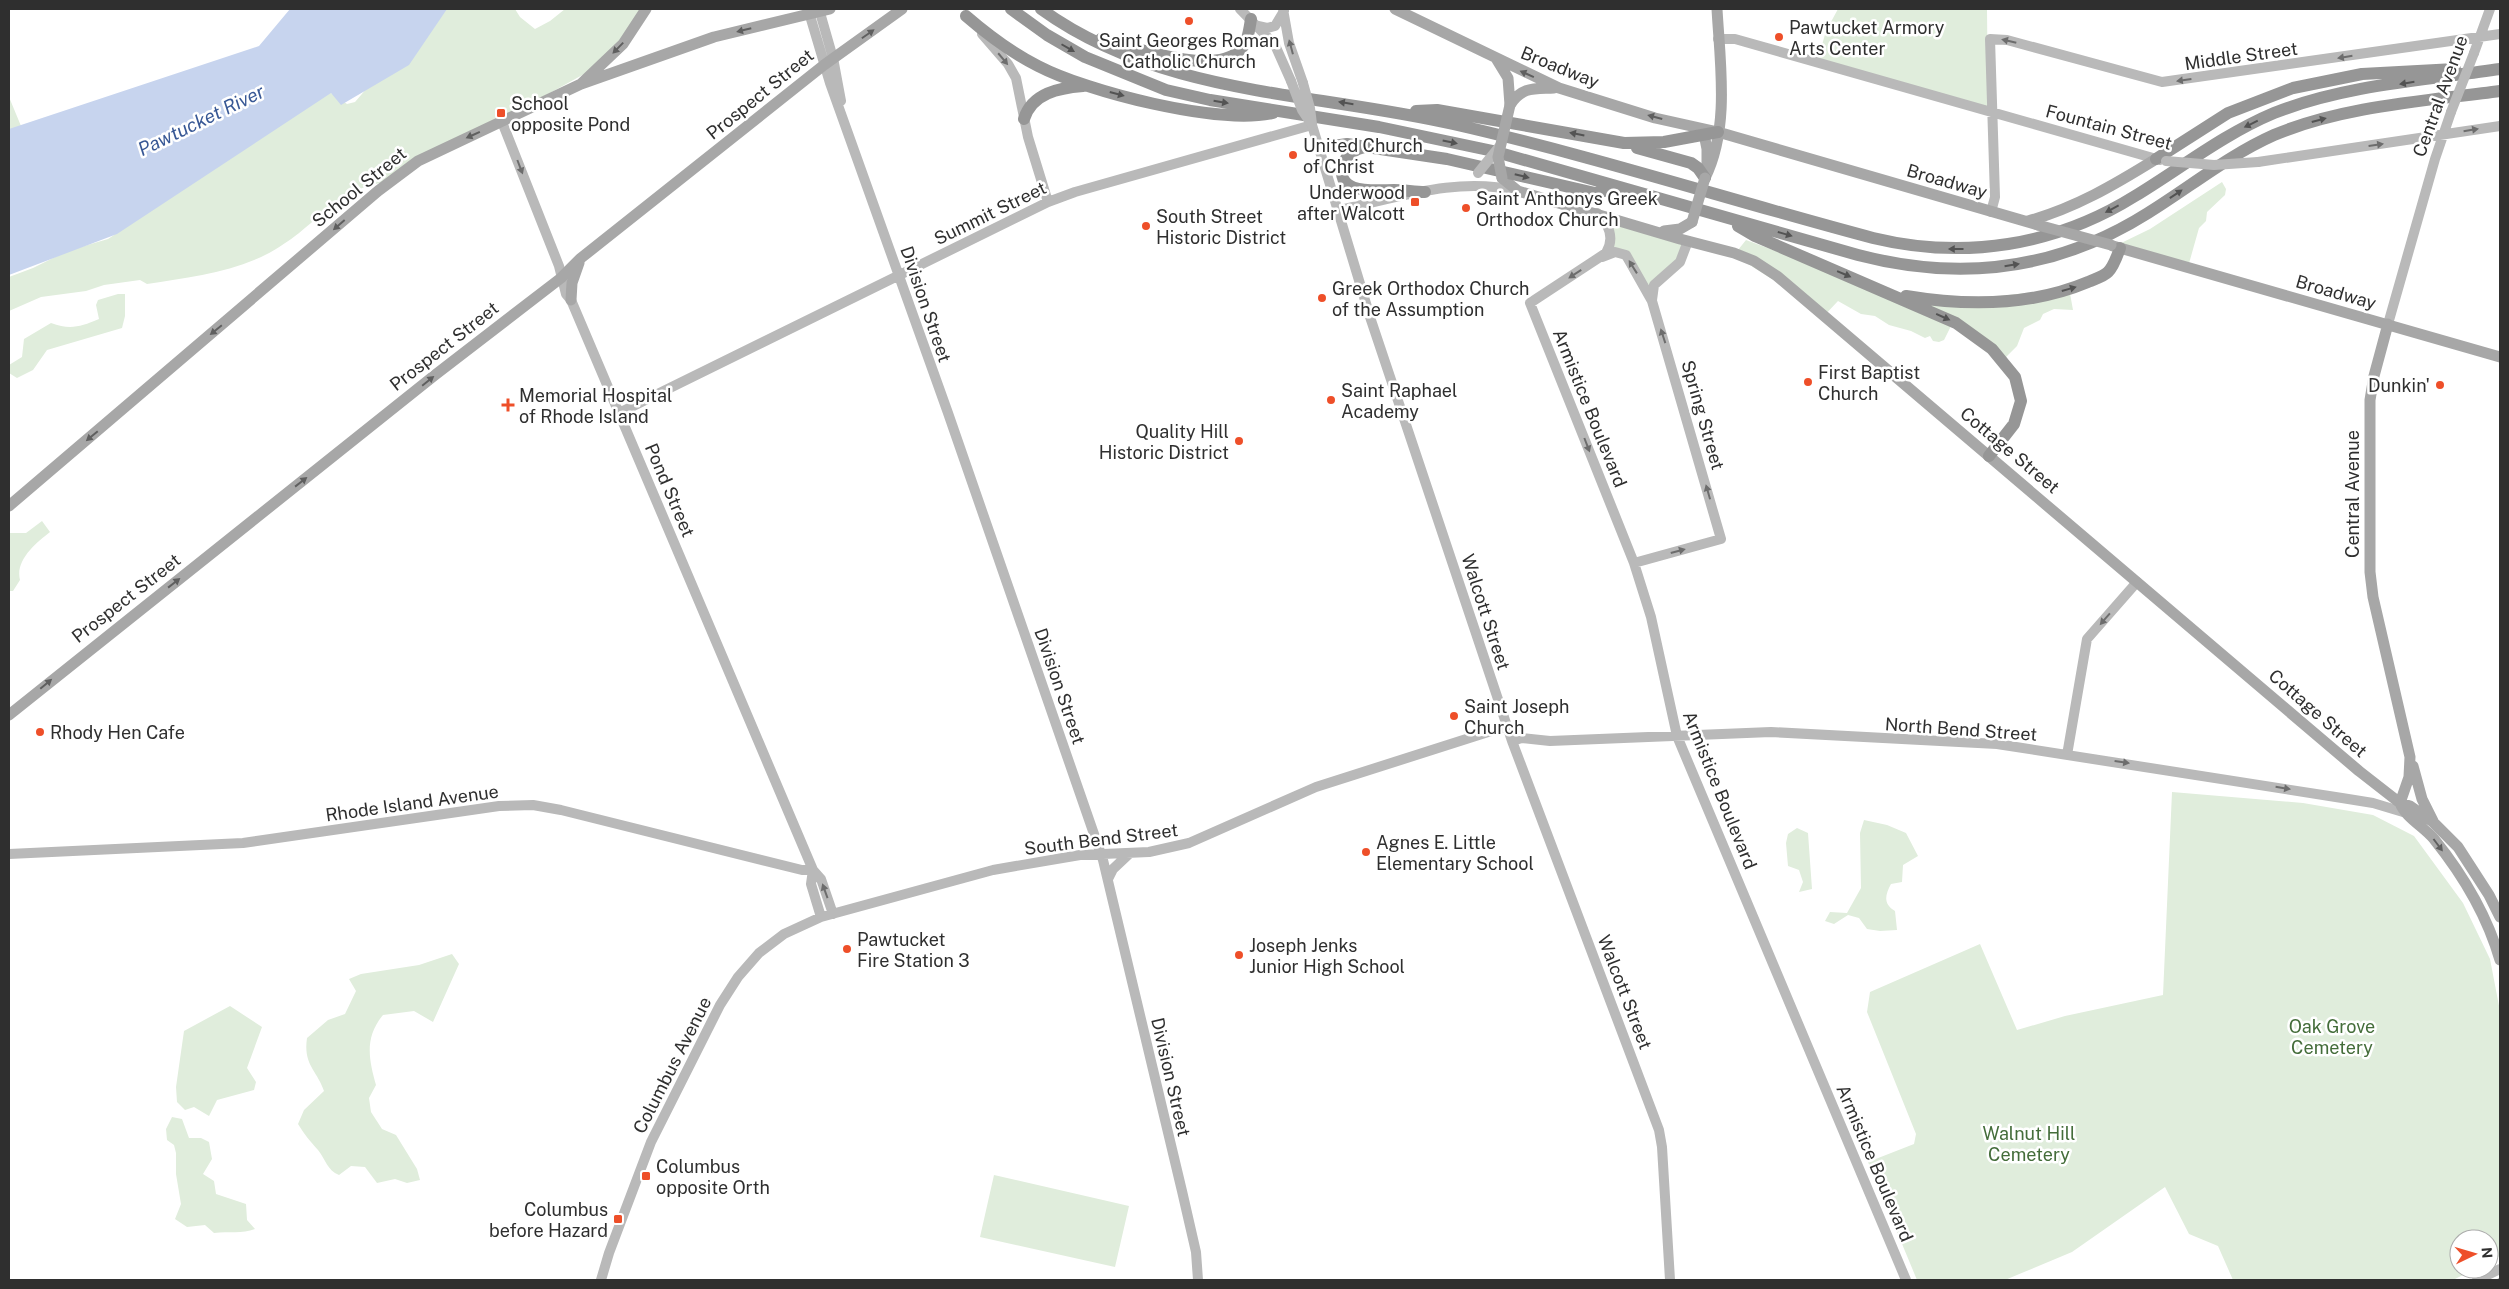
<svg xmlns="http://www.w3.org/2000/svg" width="2509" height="1289" font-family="'Public Sans',sans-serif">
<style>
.green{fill:#e0eddc}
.water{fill:#c7d4ee}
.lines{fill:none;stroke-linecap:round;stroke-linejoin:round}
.secondary{stroke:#b9b9b9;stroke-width:10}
.primary{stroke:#a7a7a7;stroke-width:11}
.highway{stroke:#969696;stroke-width:12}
.rail{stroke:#848484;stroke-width:2.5;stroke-dasharray:5 4;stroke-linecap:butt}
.secondary-bridge{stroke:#b9b9b9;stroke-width:10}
.primary-bridge{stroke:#a7a7a7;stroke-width:11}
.oneway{fill:#5f5f5f}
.oneway2{fill:#6d6d6d}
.oneway3{fill:#535353}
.poi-dot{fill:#ee4f29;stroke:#fff;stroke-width:2}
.labels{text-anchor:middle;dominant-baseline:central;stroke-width:5;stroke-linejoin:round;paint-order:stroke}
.poi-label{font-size:18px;fill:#2f2f2f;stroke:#fff;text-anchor:start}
.street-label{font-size:18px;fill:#2f2f2f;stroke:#fff}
.park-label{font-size:18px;fill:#446d3a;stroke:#fff}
.water-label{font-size:19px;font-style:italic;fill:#385895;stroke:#fff}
</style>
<rect width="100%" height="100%" fill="#fff"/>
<path class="green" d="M 435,9 L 515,9 L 520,17 L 535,29 L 550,21 L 565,9 L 647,9 L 595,68 L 391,181 C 332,189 322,222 276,249 C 238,272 190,277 147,284 L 140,280 L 104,285 L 86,291 L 41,297 L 9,311 L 9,277 L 33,268 L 67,251 L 108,239 L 326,94 L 331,93 L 347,104 L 355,102 Z
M 1838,9 L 1987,9 L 1988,110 L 1817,62 L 1826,31 Z
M 9,97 L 21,126 L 9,131 Z
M 2222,182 L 2226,189 L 2225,195 L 2207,212 L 2206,221 L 2199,228 L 2188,267 L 2115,246 L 2150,229 Z
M 1604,218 L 1684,240 L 1682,257 L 1648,293 L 1608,240 Z
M 1746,240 L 1924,305 L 2069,288 L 2073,310 L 2054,309 L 2043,314 L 2040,320 L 2024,328 L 2017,346 L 2002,361 L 1951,326 L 1944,340 L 1939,342 L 1933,341 L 1930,336 L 1925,338 L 1911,331 L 1889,325 L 1875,316 L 1861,314 L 1838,301 L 1822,318 L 1786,288 L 1734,255 Z
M 118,294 L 125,294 L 125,316 L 122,328 L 47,350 L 33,370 L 17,378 L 9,373 L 9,365 L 22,357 L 24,339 L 51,323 C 70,330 80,327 99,319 L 96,305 L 98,300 Z
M 42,521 L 50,532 C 36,543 15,560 20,580 L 13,591 L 9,591 L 9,533 L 26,533 Z
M 2172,792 L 2303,803 L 2373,815 L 2414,836 L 2463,903 L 2490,959 L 2500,1011 L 2500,1256 L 2489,1262 L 2489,1239 L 2459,1239 L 2459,1269 L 2475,1269 L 2453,1280 L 2233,1280 L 2218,1246 L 2189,1234 L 2165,1187 L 2072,1252 L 2005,1280 L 1917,1280 L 1868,1162 L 1914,1144 L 1916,1134 L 1867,1012 L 1870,992 L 1980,944 L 2017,1030 L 2065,1016 L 2163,995 Z
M 1864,820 L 1887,825 L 1906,833 L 1918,856 L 1903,865 L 1902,882 L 1891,884 C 1885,895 1883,904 1895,911 L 1897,930 L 1880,931 L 1867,929 L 1859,918 L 1848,915 L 1834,924 L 1825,921 L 1830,912 L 1847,913 L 1861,888 L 1860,833 Z
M 1797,828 L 1808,833 L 1812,889 L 1799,892 L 1803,882 L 1799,870 L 1788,866 L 1786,843 L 1788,834 Z
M 452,954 L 459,964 L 433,1022 L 414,1011 L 383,1015 C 364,1038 369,1060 376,1085 L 369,1098 L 371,1112 L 382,1129 L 396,1135 L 417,1169 L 420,1180 L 407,1183 L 395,1179 L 377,1183 L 365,1167 L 351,1166 L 339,1175 C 327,1170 326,1160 318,1150 C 310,1141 304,1134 298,1124 L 304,1110 L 324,1091 C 317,1070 303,1065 307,1038 L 328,1020 L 345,1014 L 356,991 L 349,979 L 361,974 L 419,965 Z
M 230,1006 L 262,1027 L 247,1068 L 256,1082 L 254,1090 L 217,1100 L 209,1116 L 194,1107 L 185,1110 L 177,1102 L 176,1087 L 184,1031 Z
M 172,1117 L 182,1119 L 189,1138 L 201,1138 L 209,1142 L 212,1159 L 203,1174 L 214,1181 L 216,1194 L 246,1204 L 247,1220 L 255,1229 C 242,1234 229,1231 214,1233 L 205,1225 L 187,1227 L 175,1219 L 181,1204 L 176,1174 L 176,1153 L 174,1145 L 167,1140 L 166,1129 Z
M 994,1175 L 1129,1206 L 1115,1267 L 980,1237 Z"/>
<path class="water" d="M 290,9 L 447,9 L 409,65 L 341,105 L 331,93 L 117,234 L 9,275 L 9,129 L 259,46 Z"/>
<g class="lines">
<path class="secondary" d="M 808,9 L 830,83 L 948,413 L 1103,860 L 1182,1191 L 1196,1252 L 1198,1280
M 819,9 L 833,58 L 841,101
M 1240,9 L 1275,45 L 1291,81
M 1283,9 L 1289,43 L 1303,83
M 1258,26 L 1267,28 L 1275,26 L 1284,11
M 982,34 L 1008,64 L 1016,78 L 1028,137 L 1048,202
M 1718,39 L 1735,39 L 2160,160
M 2474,53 L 2490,9
M 502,122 L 559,266 L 566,294 L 571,300 L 813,870 L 821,879 L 833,914
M 2258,162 L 2500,126
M 1339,210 C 1397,198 1458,176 1517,191
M 1991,212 L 1995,197 L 1990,39 L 2007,40 L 2162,82 L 2500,34
M 1597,213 C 1609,224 1615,238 1606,253 L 1530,303 L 1634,563 L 1651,617 L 1677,736 L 1906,1280
M 1602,257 L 1615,252 L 1626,255 L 1652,301 L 1721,539 L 1634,563
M 1652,300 L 1654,285 L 1680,262 L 1688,241
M 2388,324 L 2435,159 L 2451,112
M 619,413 L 1048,202 L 1075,192 L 1312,125 L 1371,320 L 1512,741 L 1659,1130 L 1662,1147 L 1670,1280
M 1512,741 L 1522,738 L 1550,741 L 1771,732 L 1997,744 L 2342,798 L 2373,803 L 2403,812
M 2067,755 L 2087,639 L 2137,582
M 9,854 L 243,843 L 499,806 L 533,805 L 561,810 L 802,870 L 813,870
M 813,870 L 811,884 L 821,917
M 1108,879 L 1113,869 L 1130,853
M 601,1280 L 609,1253 L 651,1142 L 720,1005 L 738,977 L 759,953 L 784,934 L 821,917 L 993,870 L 1080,855 L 1149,852 L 1189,843 L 1316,787 L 1507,726
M 2477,1280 L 2500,1269"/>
<path class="primary" d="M 1395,9 L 1559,88 L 1655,118 L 1718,132 L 2038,225
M 1497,60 L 1508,78 L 1510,105
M 582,83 L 623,44 L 646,9
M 1510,105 C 1522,86 1535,89 1554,88
M 1703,129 L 1707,149 L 1707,167
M 1502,178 L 1518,191 L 1680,239 L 1734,253 L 1754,261 L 1777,276 L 2359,771 L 2400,803 L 2410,806 L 2433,822 L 2458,847 L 2489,895 L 2500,917
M 1705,178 C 1730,128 1720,63 1717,9
M 2028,221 C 2075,208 2114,185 2156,159
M 1664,231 L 1680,229 L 1692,222
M 2113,246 L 2500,357
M 571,300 L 572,283 L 579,263
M 2388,324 L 2374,376 L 2370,400 L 2370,572 L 2373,597 L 2410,757 L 2409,777 L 2400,803 C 2406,818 2423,826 2434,839 C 2463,875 2487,915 2500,960
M 9,506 L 378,191 L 418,161 L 581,84 L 714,37 L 830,9
M 9,715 L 435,375 L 561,278 L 581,258 L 824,65 L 902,9
M 2413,766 L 2422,799 L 2433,821"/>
<path class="highway" d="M 1011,9 L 1047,35 L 1085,57 L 1166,90 L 1210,100 L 1379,127 L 1493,151 L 1858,255 C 1961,282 2058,270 2148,213 C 2190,187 2229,155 2274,135 C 2343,106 2426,101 2500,91
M 1041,9 C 1161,96 1314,92 1453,124 C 1594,156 1733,201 1873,238 C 1964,260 2055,246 2135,196 C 2181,168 2224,134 2274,113 C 2345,85 2425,80 2500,69
M 966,16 C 988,35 1012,53 1038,66 C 1088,92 1218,125 1273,113
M 1101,39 C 1132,47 1213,76 1239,51 C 1248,43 1249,31 1251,19
M 1416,111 L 1437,110 L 1624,143 L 1664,142 L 1718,132
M 1024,119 C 1032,93 1059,88 1083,86
M 1365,147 C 1356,149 1348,153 1344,162 C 1332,196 1376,190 1394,190 C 1404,190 1415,192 1425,192
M 1320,148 L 1347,144 L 1447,159 L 1595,193 L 1619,188
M 1637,148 L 1691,163 L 1698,168 L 1705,178
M 2156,159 L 2228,113 L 2293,88 L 2362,74 L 2455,69
M 1738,226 L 1755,236 L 1956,323 L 1992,349 L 2015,377 L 2021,401 L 2014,424 L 1989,456
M 1906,296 C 1966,306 2031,306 2088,282 C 2094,279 2103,277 2108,272 C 2114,266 2117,256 2120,248"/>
<path class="rail" d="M 2498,1280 L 2500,1279"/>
<path class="secondary-bridge" d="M 1291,81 L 1302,110 L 1312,125
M 1303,83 L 1310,108 L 1312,124
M 2451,112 L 2474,53
M 2166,161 L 2214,165 L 2258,162
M 1478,173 L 1499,147"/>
<path class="primary-bridge" d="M 1502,178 L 1498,157 L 1510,105
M 1692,222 L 1705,178
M 2038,225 L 2111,245"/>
</g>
<defs><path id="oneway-solid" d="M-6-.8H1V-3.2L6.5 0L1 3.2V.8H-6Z" transform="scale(1.25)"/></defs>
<g class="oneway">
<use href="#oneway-solid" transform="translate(744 30) rotate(166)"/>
<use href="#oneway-solid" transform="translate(868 34) rotate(-35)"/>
<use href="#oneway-solid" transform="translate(618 48) rotate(134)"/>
<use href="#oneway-solid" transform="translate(1527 74) rotate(-156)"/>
<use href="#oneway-solid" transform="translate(1655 117) rotate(-165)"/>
<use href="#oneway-solid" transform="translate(473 135) rotate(156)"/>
<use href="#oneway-solid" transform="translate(339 225) rotate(139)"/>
<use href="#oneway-solid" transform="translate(216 330) rotate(141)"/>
<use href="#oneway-solid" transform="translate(428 381) rotate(-39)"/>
<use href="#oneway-solid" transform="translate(92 436) rotate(140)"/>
<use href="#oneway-solid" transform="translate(301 482) rotate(-38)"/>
<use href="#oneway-solid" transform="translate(174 583) rotate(-38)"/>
<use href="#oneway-solid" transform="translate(46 684) rotate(-40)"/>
<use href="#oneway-solid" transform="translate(2438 845) rotate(53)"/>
</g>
<g class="oneway2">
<use href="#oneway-solid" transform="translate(2009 41) rotate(-167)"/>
<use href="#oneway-solid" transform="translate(1291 47) rotate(-105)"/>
<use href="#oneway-solid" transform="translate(2345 57) rotate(171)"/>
<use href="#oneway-solid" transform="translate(1003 59) rotate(50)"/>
<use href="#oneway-solid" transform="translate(2184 80) rotate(172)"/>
<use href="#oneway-solid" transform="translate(2471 130) rotate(-9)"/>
<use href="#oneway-solid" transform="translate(2376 145) rotate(-8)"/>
<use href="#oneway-solid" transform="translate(520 167) rotate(69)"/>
<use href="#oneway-solid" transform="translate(1633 267) rotate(-122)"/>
<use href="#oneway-solid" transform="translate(1575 274) rotate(147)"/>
<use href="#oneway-solid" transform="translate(1663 336) rotate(-108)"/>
<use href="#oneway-solid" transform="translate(1587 445) rotate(69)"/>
<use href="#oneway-solid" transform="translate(1708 492) rotate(-106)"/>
<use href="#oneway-solid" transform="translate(1678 551) rotate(-15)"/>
<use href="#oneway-solid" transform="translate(2105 619) rotate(131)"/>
<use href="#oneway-solid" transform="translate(2122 762) rotate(8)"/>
<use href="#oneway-solid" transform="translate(2283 788) rotate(9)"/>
<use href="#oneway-solid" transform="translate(825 891) rotate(-110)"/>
</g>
<g class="oneway3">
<use href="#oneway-solid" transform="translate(1068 48) rotate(30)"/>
<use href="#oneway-solid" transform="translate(2407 83) rotate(171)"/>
<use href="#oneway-solid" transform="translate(1117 94) rotate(15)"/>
<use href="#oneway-solid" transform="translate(1221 102) rotate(9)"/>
<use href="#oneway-solid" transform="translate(1346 103) rotate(-171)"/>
<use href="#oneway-solid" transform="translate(2319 120) rotate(-15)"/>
<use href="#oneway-solid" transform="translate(2251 124) rotate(154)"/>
<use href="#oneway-solid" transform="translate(1577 134) rotate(-169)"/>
<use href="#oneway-solid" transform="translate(1450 142) rotate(12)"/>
<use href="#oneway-solid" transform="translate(1522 176) rotate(14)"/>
<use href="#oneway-solid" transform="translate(2176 194) rotate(-34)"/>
<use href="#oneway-solid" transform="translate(2112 209) rotate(152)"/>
<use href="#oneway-solid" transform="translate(1785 234) rotate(16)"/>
<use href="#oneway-solid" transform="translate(1956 249) rotate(-180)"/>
<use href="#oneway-solid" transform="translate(2012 265) rotate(-9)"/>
<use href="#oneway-solid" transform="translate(1844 274) rotate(23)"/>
<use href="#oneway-solid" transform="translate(2069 289) rotate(-16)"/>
<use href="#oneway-solid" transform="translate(1943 317) rotate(24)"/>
</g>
<g class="poi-dot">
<circle cx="1189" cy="21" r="5"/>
<circle cx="1779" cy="37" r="5"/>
<rect x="496" y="108" width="10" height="10" rx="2.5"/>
<circle cx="1293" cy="155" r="5"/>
<rect x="1410" y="197" width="10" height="10" rx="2.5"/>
<circle cx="1466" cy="208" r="5"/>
<circle cx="1146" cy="226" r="5"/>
<circle cx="1322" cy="298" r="5"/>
<circle cx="1808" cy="382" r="5"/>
<circle cx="2440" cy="385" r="5"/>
<circle cx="1331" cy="400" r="5"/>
<path d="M505.5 397.5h5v5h5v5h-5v5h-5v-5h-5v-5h5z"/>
<circle cx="1239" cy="441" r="5"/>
<circle cx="1454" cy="716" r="5"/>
<circle cx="40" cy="732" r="5"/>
<circle cx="1366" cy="852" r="5"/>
<circle cx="847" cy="949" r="5"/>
<circle cx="1239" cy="955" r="5"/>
<rect x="641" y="1171" width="10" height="10" rx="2.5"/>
<rect x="613" y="1214" width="10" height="10" rx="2.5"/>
</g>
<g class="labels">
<g class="poi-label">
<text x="1789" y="27">Pawtucket Armory<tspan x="1789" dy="21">Arts Center</tspan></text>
<text x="1189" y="40" text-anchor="middle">Saint Georges Roman<tspan x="1189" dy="21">Catholic Church</tspan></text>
<text x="511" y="103">School<tspan x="511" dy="21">opposite Pond</tspan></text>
<text x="1303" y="145">United Church<tspan x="1303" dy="21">of Christ</tspan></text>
<text x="1405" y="192" text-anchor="end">Underwood<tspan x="1405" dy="21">after Walcott</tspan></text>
<text x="1476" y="198">Saint Anthonys Greek<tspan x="1476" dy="21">Orthodox Church</tspan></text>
<text x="1156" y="216">South Street<tspan x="1156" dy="21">Historic District</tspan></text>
<text x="1332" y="288">Greek Orthodox Church<tspan x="1332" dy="21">of the Assumption</tspan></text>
<text x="1818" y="372">First Baptist<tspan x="1818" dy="21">Church</tspan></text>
<text x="2430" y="385" text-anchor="end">Dunkin'</text>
<text x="1341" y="390">Saint Raphael<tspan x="1341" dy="21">Academy</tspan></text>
<text x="519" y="395">Memorial Hospital<tspan x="519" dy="21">of Rhode Island</tspan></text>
<text x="1229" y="431" text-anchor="end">Quality Hill<tspan x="1229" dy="21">Historic District</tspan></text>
<text x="1464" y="706">Saint Joseph<tspan x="1464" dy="21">Church</tspan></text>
<text x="50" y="732">Rhody Hen Cafe</text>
<text x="1376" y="842">Agnes E. Little<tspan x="1376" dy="21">Elementary School</tspan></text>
<text x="857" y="939">Pawtucket<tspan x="857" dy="21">Fire Station 3</tspan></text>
<text x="1249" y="945">Joseph Jenks<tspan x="1249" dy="21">Junior High School</tspan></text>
<text x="656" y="1166">Columbus<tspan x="656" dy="21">opposite Orth</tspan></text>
<text x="608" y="1209" text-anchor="end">Columbus<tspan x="608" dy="21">before Hazard</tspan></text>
</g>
<g class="street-label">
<text transform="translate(2241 56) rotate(-8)">Middle Street</text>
<text transform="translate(1560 67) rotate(22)">Broadway</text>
<text transform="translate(760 94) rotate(-39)">Prospect Street</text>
<text transform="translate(2440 96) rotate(-70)">Central Avenue</text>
<text transform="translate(2109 127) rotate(15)">Fountain Street</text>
<text transform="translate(1947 181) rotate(16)">Broadway</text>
<text transform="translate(359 187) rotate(-39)">School Street</text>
<text transform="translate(990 213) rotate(-26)">Summit Street</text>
<text transform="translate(2336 292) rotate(16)">Broadway</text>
<text transform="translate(926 304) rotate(71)">Division Street</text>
<text transform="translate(444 346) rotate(-38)">Prospect Street</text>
<text transform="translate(1590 408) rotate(68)">Armistice Boulevard</text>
<text transform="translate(1703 415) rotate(74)">Spring Street</text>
<text transform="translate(2010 450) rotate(40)">Cottage Street</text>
<text transform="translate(670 490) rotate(67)">Pond Street</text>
<text transform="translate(2352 494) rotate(-90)">Central Avenue</text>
<text transform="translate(126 598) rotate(-38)">Prospect Street</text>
<text transform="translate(1486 612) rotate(72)">Walcott Street</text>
<text transform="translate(1060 686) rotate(71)">Division Street</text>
<text transform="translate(2318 713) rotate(41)">Cottage Street</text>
<text transform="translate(1961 729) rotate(4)">North Bend Street</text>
<text transform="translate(1720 790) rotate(68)">Armistice Boulevard</text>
<text transform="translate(412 803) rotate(-8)">Rhode Island Avenue</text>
<text transform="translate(1101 839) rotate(-7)">South Bend Street</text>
<text transform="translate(1625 992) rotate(69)">Walcott Street</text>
<text transform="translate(672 1065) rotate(-63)">Columbus Avenue</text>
<text transform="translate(1171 1077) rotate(77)">Division Street</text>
<text transform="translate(1875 1163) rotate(67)">Armistice Boulevard</text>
</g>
<g class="park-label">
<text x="2332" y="1026">Oak Grove<tspan x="2332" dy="21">Cemetery</tspan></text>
<text x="2029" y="1133">Walnut Hill<tspan x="2029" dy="21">Cemetery</tspan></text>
</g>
<g class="water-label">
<text transform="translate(201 120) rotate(-26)">Pawtucket River</text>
</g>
</g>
<rect width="2509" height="1289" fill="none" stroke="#2f2f2f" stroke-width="20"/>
<g transform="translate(2474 1254) rotate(85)"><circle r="24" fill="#ffffff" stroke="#acacac"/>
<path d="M0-4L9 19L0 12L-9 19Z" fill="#ee4f29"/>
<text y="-8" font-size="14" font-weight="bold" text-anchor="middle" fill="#2f2f2f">N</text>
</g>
</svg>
